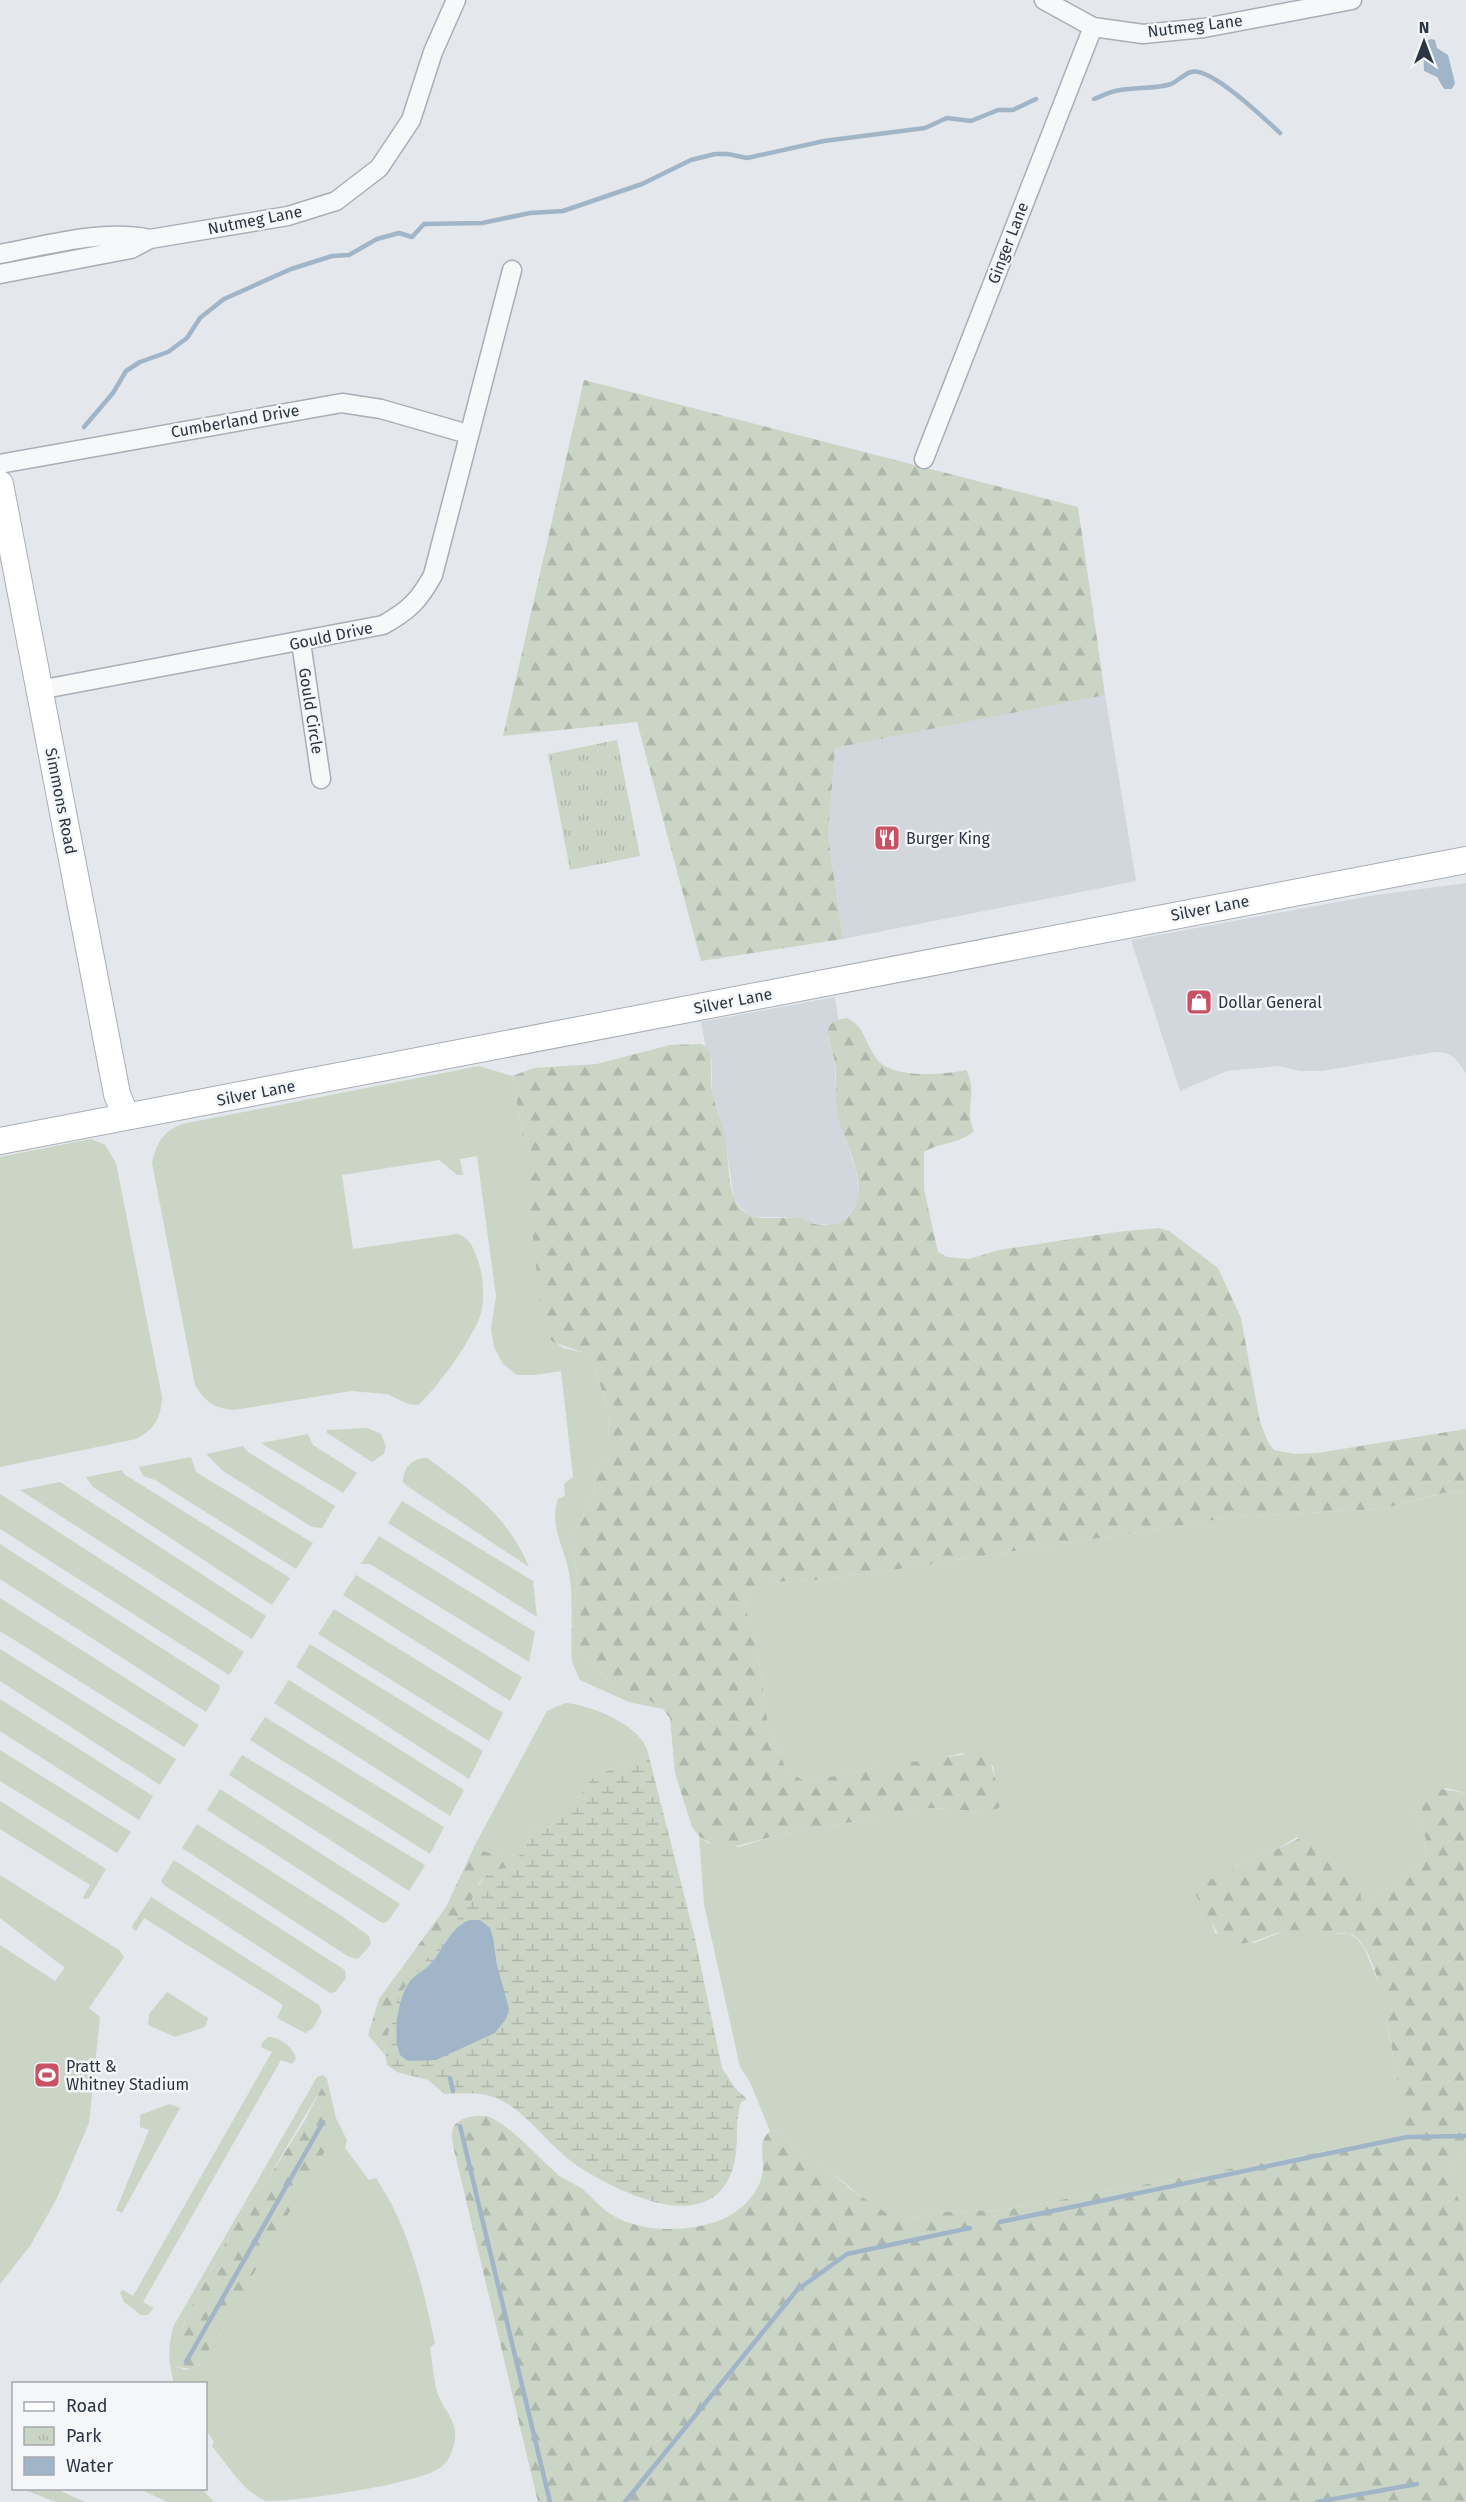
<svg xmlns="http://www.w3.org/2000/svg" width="1466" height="2502" font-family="'Fira Sans',sans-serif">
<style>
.built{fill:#d2d6dd}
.green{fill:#cad5c6;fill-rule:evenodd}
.forest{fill:url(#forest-firs)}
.wetland{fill:url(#wetland-marsh);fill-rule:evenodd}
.park{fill:url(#park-tufts)}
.water{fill:#a1b5c9}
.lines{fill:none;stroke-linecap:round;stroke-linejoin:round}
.stream{stroke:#a1b5c9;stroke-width:4.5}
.street-casing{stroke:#a9aeb5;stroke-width:21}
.secondary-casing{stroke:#a9aeb5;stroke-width:28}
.street{stroke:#f7f8fa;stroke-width:18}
.secondary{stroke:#fff;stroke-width:26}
.labels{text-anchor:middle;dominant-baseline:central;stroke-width:5;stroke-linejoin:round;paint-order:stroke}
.street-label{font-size:16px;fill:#2c3543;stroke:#f4f6f8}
.poi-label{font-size:16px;fill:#2c3543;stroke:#f4f6f8;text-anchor:start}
</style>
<defs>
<pattern id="forest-firs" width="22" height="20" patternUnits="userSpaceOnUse" patternTransform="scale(1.5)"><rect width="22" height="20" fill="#cad5c6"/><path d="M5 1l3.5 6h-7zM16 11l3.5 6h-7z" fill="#aeb7ab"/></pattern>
<pattern id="wetland-marsh" width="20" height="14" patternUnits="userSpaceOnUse" patternTransform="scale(1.5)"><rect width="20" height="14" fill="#cad5c6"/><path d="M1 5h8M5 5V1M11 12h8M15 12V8" fill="none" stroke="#aeb7ab"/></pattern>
<pattern id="park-tufts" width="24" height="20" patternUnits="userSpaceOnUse" patternTransform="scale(1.5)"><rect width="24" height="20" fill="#cad5c6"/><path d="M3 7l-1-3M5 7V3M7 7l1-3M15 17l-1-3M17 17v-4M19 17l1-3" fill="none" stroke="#aeb7ab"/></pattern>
</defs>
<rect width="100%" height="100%" fill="#e4e7eb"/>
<path class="built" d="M 1105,695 L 1136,881 L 843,939 L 828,836 L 835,748 Z
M 1466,883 L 1466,1073 L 1455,1058 L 1446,1053 L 1435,1052 L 1321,1071 L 1300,1071 L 1279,1066 L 1227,1071 L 1180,1091 L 1131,940 L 1370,896 Z
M 835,997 L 838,1019 L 828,1037 L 834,1059 L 838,1116 L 856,1171 L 859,1194 L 858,1204 L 843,1221 L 832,1225 L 810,1223 L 801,1217 L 758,1217 L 748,1215 L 734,1199 L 725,1135 L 712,1094 L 712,1061 L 710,1051 L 706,1048 L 701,1022 Z"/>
<path class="green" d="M 479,1066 L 512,1076 L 522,1131 L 545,1334 L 563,1348 L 585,1353 L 593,1363 L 609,1412 L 608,1446 L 595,1475 L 593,1497 L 572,1535 L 577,1578 L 572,1633 L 574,1643 L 612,1685 L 644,1697 L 663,1709 L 629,1702 L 580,1680 L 572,1662 C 570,1632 574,1601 569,1572 C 564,1548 549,1524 558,1499 L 565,1496 L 564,1484 L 573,1477 L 561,1371 L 535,1375 L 517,1375 L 503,1364 L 494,1347 L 491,1329 L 496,1296 L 477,1156 L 460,1159 L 463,1175 L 457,1175 L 439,1160 L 342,1175 L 353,1249 L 457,1234 C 469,1237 473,1247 477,1258 C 483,1273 485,1297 481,1313 C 475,1336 435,1391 418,1405 L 408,1404 L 387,1394 L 351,1391 L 234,1410 C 214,1408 205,1402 195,1385 L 152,1163 C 156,1144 163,1131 182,1124 Z
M 91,1139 L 105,1145 L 116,1163 L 162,1397 C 161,1418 154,1430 136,1439 L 0,1467 L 0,1157 Z
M 367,1428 L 381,1434 L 386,1446 L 384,1454 L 372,1462 L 327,1433 L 327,1430 Z
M 308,1434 L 313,1445 L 357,1473 L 343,1493 L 261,1443 Z
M 243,1446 L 248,1452 L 335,1506 L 322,1528 L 312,1527 L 223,1471 L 206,1454 Z
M 191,1457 L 196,1472 L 313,1543 L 296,1569 L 155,1480 L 143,1476 L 139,1467 Z
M 427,1458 C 471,1490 507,1515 529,1567 L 407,1486 L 403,1482 C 403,1468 412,1458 427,1458 Z
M 122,1470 L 124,1474 L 290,1578 L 272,1605 L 93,1487 L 86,1477 Z
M 60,1482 L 266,1616 L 252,1639 L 20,1490 Z
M 1466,1492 L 1466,1793 L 1446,1788 L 1413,1809 L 1426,1839 L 1425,1860 L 1371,1901 L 1361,1900 L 1297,1837 L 1277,1849 L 1245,1859 L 1228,1874 L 1212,1923 L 1215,1933 L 1254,1943 L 1285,1931 L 1296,1930 L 1327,1935 L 1349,1933 L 1357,1939 L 1364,1947 L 1381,1989 L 1397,2079 L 1406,2112 L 1406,2133 L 1397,2138 L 1005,2210 L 943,2212 L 910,2218 L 887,2214 L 868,2202 L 832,2173 L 796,2150 L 780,2133 L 770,2131 L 750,2082 L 740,2067 L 704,1904 L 699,1836 L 708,1843 L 739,1847 L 783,1834 L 932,1808 L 984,1812 L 997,1787 L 993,1766 L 962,1753 L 929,1761 L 884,1766 L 805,1782 L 786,1769 L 768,1725 L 756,1639 L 745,1607 L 746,1596 L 753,1587 L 773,1582 L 816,1580 L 906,1568 L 1234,1517 L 1382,1509 L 1444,1493 Z
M 0,1494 L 244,1652 L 229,1675 L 0,1529 Z
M 402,1501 L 533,1581 L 537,1617 L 388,1523 Z
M 379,1536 L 535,1632 L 529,1662 L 370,1564 L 361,1564 Z
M 0,1544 L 219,1685 L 220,1689 L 206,1712 L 0,1579 Z
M 356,1575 L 522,1677 L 510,1701 L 343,1595 Z
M 0,1598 L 199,1725 L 184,1747 L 0,1631 Z
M 334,1609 L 503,1713 L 489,1741 L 318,1634 Z
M 310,1644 L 483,1751 L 469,1779 L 296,1667 Z
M 0,1649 L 176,1759 L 160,1785 L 0,1681 Z
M 289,1680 L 464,1790 L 450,1816 L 274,1703 Z
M 0,1699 L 153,1796 L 139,1820 L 0,1731 Z
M 565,1703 C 591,1705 646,1726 649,1757 L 611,1769 L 591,1779 L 581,1795 L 565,1805 L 550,1827 L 530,1832 L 525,1849 L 508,1869 L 500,1855 L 486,1852 L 475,1845 L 547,1711 Z
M 265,1717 L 444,1827 L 430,1854 L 250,1740 Z
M 0,1750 L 131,1832 L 117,1853 L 0,1781 Z
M 242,1755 L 425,1865 L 409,1891 L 229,1775 Z
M 220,1789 L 400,1904 L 387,1922 L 382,1923 L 207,1810 Z
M 0,1801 L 106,1869 L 89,1898 L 84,1899 L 83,1897 L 90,1885 L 0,1829 Z
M 197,1824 L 340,1915 L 369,1936 L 371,1944 L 358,1959 L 349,1957 L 182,1848 Z
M 174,1860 L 345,1970 L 346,1978 L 335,1992 L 330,1993 L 164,1885 L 161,1881 Z
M 0,1875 L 119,1950 L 124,1957 L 89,2008 L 100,2017 L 89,2123 L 56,2200 L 30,2246 L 0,2284 L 0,1945 L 55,1981 L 65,1968 L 0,1918 Z
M 151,1897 L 319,2005 L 322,2012 L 313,2028 L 305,2033 L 277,2018 L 283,2005 L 144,1918 L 136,1931 L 133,1929 L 132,1926 Z
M 167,1992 L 208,2018 L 205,2027 L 175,2037 L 148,2025 L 149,2014 Z
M 268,2037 C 279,2037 294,2047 296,2059 L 292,2064 L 281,2060 L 143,2302 L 154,2308 L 147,2315 L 141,2315 L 124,2302 L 120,2292 L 123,2290 L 133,2296 L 272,2052 L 261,2047 L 262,2043 Z
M 323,2075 L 327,2079 L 336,2118 L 347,2140 L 345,2148 L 369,2180 L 376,2178 C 410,2229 422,2284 435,2343 L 430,2348 C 433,2363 433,2382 439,2397 C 449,2419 461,2423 452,2451 C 450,2458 444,2466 438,2469 C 412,2485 294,2502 266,2501 C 243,2492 227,2464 212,2446 L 214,2442 L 206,2430 L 206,2384 L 174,2383 C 168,2362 168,2348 173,2327 L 317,2077 ZM 325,2082 L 221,2330 L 199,2365 L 185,2370 L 175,2366 L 181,2331 L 194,2301 L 248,2201 L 266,2182 Z
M 169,2104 L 180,2108 L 122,2213 L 116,2210 L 149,2130 L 140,2127 L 140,2115 Z
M 1466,2150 L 1466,2244 L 1464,2230 L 1446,2179 L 1458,2155 Z
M 22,2489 L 56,2489 L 85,2502 L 56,2502 Z
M 140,2489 L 202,2489 L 214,2502 L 167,2502 Z"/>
<path class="forest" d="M 584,380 L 1078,507 L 1105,695 L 835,748 L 828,836 L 843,939 L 701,961 L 637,722 L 503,736 Z
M 847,1018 C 864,1025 866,1045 877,1059 C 891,1079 944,1075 966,1070 C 979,1093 963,1108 974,1131 C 960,1144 940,1142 924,1152 L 924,1189 L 938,1252 L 947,1257 L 969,1259 L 999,1250 L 1117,1232 L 1159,1228 L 1169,1231 L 1218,1268 L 1241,1318 L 1260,1422 L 1268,1442 L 1274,1450 L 1295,1454 L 1317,1453 L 1466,1429 L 1466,1492 L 1443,1493 L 1382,1509 L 1234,1517 L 906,1568 L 816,1580 L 773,1582 L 753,1587 L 746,1596 L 745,1607 L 756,1639 L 768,1725 L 786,1769 L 805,1782 L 884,1766 L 974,1753 C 993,1759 992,1768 997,1785 C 1000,1795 1002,1798 999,1808 L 984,1812 L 932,1808 L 783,1834 L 729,1848 L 718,1848 L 699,1836 L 692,1827 L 675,1773 L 670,1718 L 663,1709 L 644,1697 L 612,1685 L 574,1643 L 572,1633 L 577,1578 L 572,1535 L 593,1497 L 595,1475 L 608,1446 L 609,1412 L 593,1363 L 585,1353 L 553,1342 L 545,1334 L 542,1323 L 522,1131 L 512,1076 L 534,1068 L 597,1064 L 670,1045 L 702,1044 L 710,1051 C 713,1066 709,1081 713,1096 C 716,1109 722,1122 725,1135 C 729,1155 727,1179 734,1198 C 736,1204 743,1212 749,1215 C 763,1221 784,1217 799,1217 C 804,1217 806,1221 811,1223 C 821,1226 837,1226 845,1219 C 876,1194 846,1147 838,1117 C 834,1098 838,1078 834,1058 C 830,1039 818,1021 847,1018 Z
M 1434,1788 L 1466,1793 L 1466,2150 L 1458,2155 L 1446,2179 L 1458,2197 L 1466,2242 L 1466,2502 L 538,2502 L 456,2158 C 454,2148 449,2135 454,2126 C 459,2117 483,2113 492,2118 C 515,2131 534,2153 554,2171 C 561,2179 572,2182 581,2188 C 592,2196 600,2208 612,2215 C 643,2235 704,2233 734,2213 C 749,2203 762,2186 763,2169 C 764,2155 757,2143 770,2131 L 780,2133 L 796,2150 L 832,2173 L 850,2189 L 888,2214 L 910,2218 L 943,2212 L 1005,2210 L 1397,2138 L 1406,2132 C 1406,2113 1401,2098 1397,2079 C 1391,2052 1380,1936 1347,1933 C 1341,1932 1335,1935 1329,1935 C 1315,1935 1302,1929 1288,1931 C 1262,1934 1253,1949 1222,1941 L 1196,1895 L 1196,1884 L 1228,1874 L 1245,1859 L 1277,1849 L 1308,1834 C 1335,1848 1360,1867 1361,1900 L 1371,1901 L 1425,1860 L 1426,1839 L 1413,1809 L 1414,1798 L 1424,1790 Z
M 475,1845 L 486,1852 L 500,1855 L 508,1869 L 487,1874 L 479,1883 L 472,1900 L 442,1940 L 384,2047 L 385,2055 L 368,2035 L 379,1999 L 446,1907 Z
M 325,2081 L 337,2126 L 332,2139 L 203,2360 C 195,2370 185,2370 174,2365 L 181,2331 L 194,2301 L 248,2201 L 266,2182 L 304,2122 Z"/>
<path class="wetland" d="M 649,1757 L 695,1938 L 722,2068 L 735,2088 L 747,2099 L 741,2102 C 733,2127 742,2152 729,2178 C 701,2236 612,2189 575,2164 C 549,2146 531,2117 503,2101 C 484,2091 465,2093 445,2094 L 428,2080 L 397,2072 L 387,2065 L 384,2047 L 399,1995 L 472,1900 C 479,1882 486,1868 508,1868 L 525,1849 L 530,1832 L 550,1827 L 565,1805 L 581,1795 L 591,1779 L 611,1769 ZM 462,1923 L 493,1937 L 497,1965 L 400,2007 L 411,1980 L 432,1963 Z"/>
<path class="park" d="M 617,740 L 640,856 L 570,870 L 548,754 Z"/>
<path class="water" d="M 1431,39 L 1435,40 L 1437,48 L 1448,55 L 1455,83 L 1452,89 L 1444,89 L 1437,77 L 1424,71 L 1423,42 Z
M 470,1920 L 480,1920 L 490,1928 L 493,1937 L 497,1965 L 509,2009 L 506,2019 L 495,2033 L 436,2060 L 408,2061 L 400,2055 C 392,2036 398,1994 412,1979 C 419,1972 428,1968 433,1961 C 445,1946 452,1926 470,1920 Z"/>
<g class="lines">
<path class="stream" d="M 1094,99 C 1102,96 1111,91 1120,90 C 1136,87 1156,89 1171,84 C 1178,81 1184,74 1191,72 C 1210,66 1265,119 1280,133
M 84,427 L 113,393 L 126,371 L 140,362 L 168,352 L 187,338 L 200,318 L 224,299 L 291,269 L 332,256 L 349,255 L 377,239 L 399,233 L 412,237 L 424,224 L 482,223 L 530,213 L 563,211 L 642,184 L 691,160 L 715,154 L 728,154 L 747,158 L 824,141 L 925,128 L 947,118 L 971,121 L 998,110 L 1013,110 L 1036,99
M 450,2078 L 453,2091
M 460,2126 L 550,2502
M 1000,2222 L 1407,2137 L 1466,2136
M 186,2362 L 323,2122
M 625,2502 L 797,2290 L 847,2254 L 970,2228
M 1317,2502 L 1417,2484"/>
<defs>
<path id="street" d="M 1044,0 L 1093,27 L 1143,34 L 1204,28 L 1352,0
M 0,254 C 48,245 101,229 150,239
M 0,274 L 131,249 L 150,239 L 288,216 L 336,201 L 379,168 L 411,120 L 433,52 L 456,0
M 924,459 L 1093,27
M 0,464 L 342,403 L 381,409 L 468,434
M 301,642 L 321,779
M 39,690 L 383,625 C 408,611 419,601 433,575 L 512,270"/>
<path id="secondary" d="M 0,484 L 117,1094 L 126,1117
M 0,1141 L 1466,860"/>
</defs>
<use href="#street" class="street-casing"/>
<use href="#secondary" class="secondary-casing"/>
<use href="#street" class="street"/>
<use href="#secondary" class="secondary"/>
</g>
<defs>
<symbol id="restaurant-square" viewBox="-11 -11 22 22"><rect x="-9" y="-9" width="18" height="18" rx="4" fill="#c95164" stroke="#f4f6f8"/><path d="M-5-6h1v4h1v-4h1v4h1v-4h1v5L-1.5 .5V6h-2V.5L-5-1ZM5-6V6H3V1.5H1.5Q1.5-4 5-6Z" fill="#fff"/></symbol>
<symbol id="shop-square" viewBox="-11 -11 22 22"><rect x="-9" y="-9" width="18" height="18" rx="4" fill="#c95164" stroke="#f4f6f8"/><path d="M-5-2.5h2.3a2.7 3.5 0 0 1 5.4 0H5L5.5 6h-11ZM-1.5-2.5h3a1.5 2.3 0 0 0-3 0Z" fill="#fff"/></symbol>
<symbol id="stadium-square" viewBox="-11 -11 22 22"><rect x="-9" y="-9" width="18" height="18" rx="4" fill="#c95164" stroke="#f4f6f8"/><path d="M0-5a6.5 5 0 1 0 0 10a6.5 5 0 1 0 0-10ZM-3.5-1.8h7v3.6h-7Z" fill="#fff"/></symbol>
</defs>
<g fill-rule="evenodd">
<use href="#restaurant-square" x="872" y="823" width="30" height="30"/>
<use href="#shop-square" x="1184" y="987" width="30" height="30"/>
<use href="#stadium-square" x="32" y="2060" width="30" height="30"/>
</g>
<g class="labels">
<g class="street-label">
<text transform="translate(1195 26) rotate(-7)">Nutmeg Lane</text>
<text transform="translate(255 220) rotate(-11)">Nutmeg Lane</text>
<text transform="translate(1008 243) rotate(-69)">Ginger Lane</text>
<text transform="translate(235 421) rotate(-10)">Cumberland Drive</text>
<text transform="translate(331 636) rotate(-12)">Gould Drive</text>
<text transform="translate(311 711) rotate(81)">Gould Circle</text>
<text transform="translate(61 801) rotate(79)">Simmons Road</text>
<text transform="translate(1210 908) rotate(-11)">Silver Lane</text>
<text transform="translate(733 1001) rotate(-11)">Silver Lane</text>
<text transform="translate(256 1093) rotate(-11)">Silver Lane</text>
</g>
<g class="poi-label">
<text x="906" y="838">Burger King</text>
<text x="1218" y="1002">Dollar General</text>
<text x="66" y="2066">Pratt &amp;<tspan x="66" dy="18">Whitney Stadium</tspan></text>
</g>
</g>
<rect x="12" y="2382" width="195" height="108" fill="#f4f6f8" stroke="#a4a9b0" stroke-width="1.5"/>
<rect x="24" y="2402" width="30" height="9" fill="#ffffff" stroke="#a4a9b0" stroke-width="1.5"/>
<text x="66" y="2412" font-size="18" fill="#2c3543">Road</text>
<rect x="24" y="2427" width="30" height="18" fill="url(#park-tufts)" stroke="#a4a9b0" stroke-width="1.5"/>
<text x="66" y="2442" font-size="18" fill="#2c3543">Park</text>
<rect x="24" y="2457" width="30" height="18" fill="#a1b5c9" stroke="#a4a9b0" stroke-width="1.5"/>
<text x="66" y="2472" font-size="18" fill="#2c3543">Water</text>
<g transform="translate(1424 42)" stroke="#f4f6f8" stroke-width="4.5" paint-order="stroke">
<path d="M0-4.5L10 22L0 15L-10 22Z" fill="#2c3543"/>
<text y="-9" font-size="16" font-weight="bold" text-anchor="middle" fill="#2c3543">N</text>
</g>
</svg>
